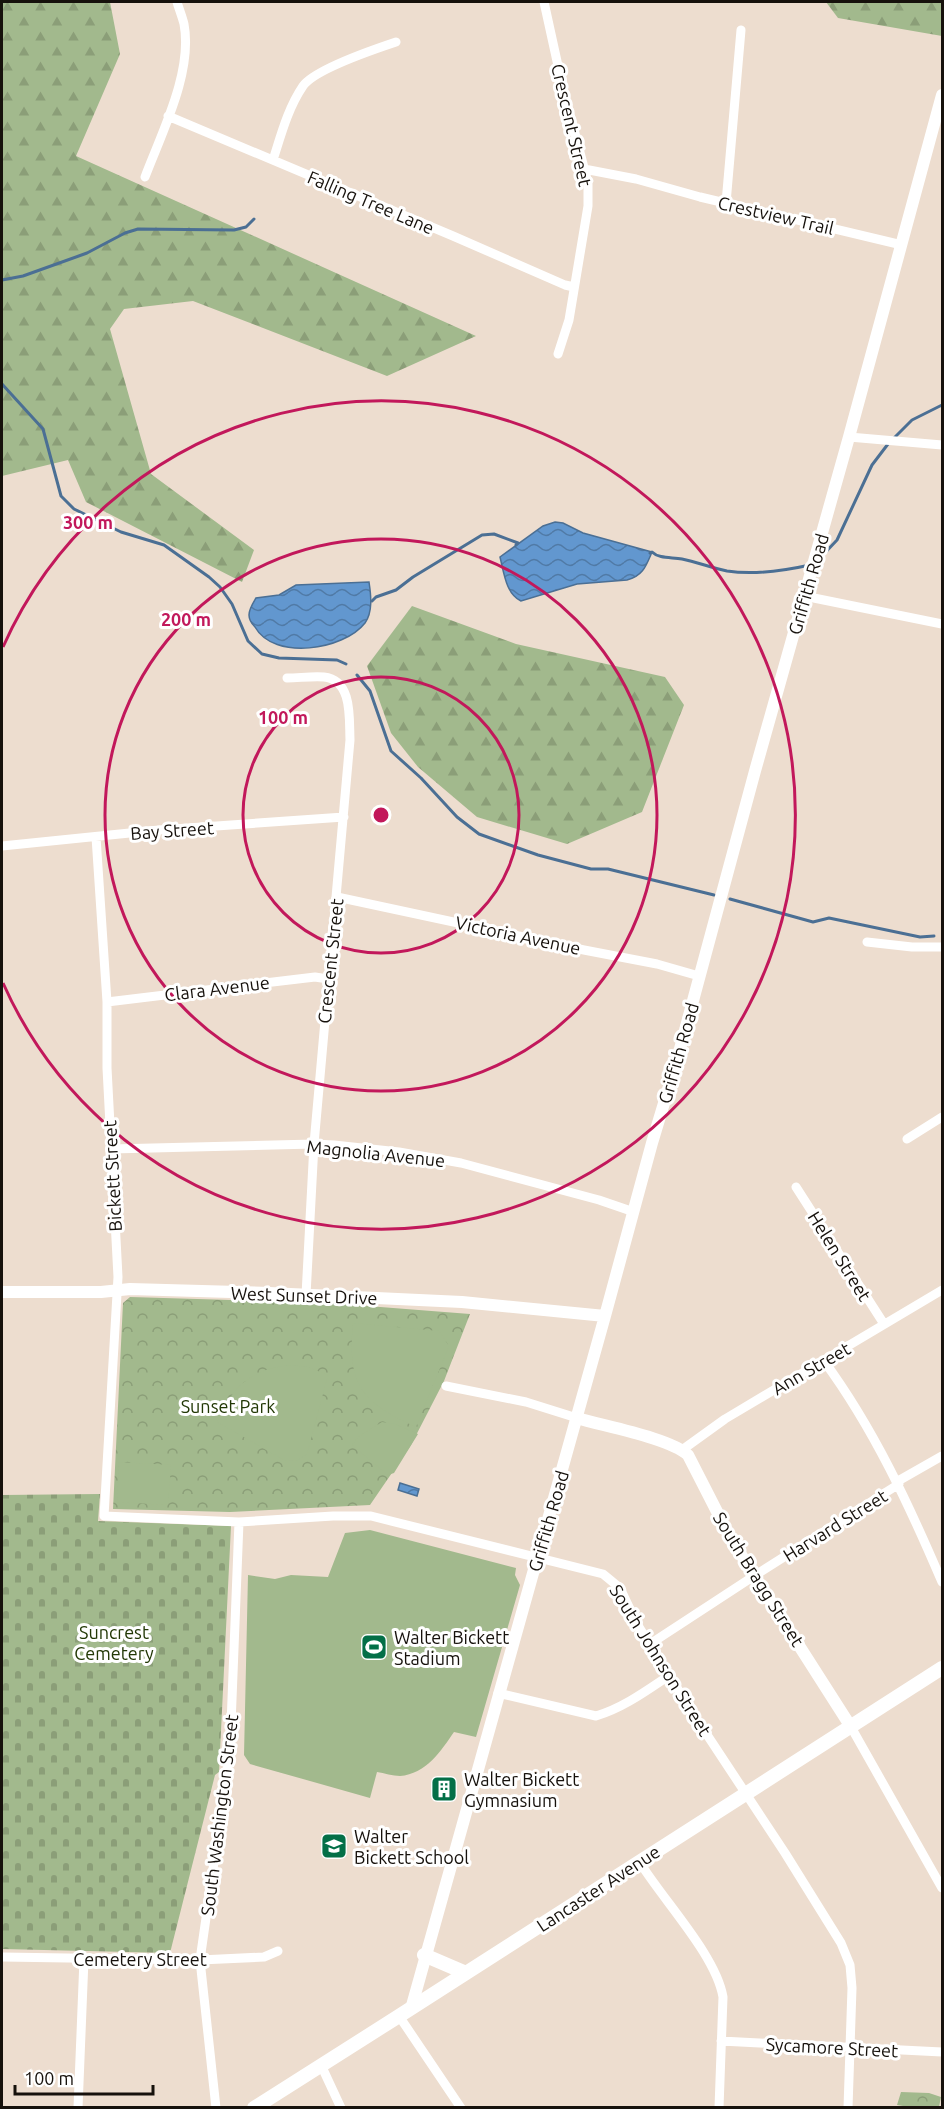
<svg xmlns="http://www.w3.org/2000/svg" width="944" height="2109" font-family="Ubuntu,sans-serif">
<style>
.forest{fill:url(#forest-firs)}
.cemetery{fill:url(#cemetery-stones)}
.park{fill:url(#park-crowns)}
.pitch{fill:#a2b98d}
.water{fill:url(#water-waves);stroke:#4b6f94;stroke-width:1.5}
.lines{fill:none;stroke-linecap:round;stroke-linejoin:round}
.stream{stroke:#4b6f94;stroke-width:3}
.minor{stroke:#fff;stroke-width:9}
.tertiary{stroke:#fff;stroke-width:12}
.secondary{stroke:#fff;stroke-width:14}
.ring{fill:none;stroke:#c2185b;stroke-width:3}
.labels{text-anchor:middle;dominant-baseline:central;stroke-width:6;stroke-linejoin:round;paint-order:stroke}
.street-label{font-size:18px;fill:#16110c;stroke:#fff}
.park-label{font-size:18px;fill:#223805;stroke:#fff}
.poi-label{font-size:18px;fill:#16110c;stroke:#fff;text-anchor:start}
.centre{fill:#c2185b;stroke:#fff;stroke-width:3}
.ring-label{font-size:18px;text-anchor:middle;font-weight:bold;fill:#c2185b;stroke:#fff;stroke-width:6;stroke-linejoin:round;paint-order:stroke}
</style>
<defs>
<pattern id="forest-firs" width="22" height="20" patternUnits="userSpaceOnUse" patternTransform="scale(1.5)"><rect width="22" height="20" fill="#a2b98d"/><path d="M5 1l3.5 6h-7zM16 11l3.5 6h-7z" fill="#8b9e78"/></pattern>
<pattern id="cemetery-stones" width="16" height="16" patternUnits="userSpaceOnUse" patternTransform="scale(1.5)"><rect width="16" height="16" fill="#a2b98d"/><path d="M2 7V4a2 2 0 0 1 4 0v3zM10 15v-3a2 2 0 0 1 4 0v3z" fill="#8b9e78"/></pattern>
<pattern id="park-crowns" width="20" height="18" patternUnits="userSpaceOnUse" patternTransform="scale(1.5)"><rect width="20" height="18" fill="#a2b98d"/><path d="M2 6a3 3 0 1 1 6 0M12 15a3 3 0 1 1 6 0" fill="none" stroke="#8b9e78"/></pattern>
<pattern id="water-waves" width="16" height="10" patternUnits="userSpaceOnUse" patternTransform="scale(1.5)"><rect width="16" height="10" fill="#6297cf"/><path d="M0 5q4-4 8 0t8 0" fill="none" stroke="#507aa6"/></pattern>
</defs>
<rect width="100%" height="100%" fill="#edddcf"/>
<path class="forest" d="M 2,2 L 110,2 L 120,54 L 76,156 L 476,336 L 387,376 L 193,301 L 124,309 L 110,329 L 151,474 L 254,550 L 242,582 L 86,502 L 68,460 L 2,476 Z
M 826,2 L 942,2 L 942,36 L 838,18 Z
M 412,606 L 516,644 L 665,677 L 684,705 L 642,812 L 567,844 L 477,817 L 418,767 L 391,733 L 367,666 Z"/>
<path class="cemetery" d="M 100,1494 L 98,1521 L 231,1526 L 219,1772 L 215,1775 L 170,1953 L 2,1949 L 2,1495 Z"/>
<path class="park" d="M 130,1297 L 329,1303 L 470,1314 L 444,1381 L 411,1445 L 370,1505 L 230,1512 L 113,1509 L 123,1303 Z
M 901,2092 L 929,2093 L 941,2097 L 939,2107 L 909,2107 L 897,2105 Z"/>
<path class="pitch" d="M 353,1323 L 439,1331 L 449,1346 L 416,1427 C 361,1402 347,1385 353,1323 Z
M 290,1365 L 308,1367 L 328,1375 L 307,1454 L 298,1460 L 291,1461 L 284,1460 L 217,1422 C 233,1386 249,1370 290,1365 Z
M 382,1422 L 395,1424 L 418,1434 L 394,1473 L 388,1475 L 352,1445 L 358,1437 Z
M 119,1462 L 171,1465 L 168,1505 L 117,1502 Z
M 370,1530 L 516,1568 L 515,1575 L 520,1585 L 476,1737 L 454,1732 C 441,1751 426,1774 400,1776 C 393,1776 384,1773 377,1772 L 370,1798 L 250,1764 L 244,1755 L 248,1575 L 275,1579 L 291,1575 L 328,1577 L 345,1533 Z"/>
<path class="water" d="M 555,522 L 563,523 L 583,533 L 652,552 C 646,566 643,576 627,580 L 577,584 L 521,601 C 506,594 504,573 500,557 L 543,526 Z
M 369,582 C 371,595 373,612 365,623 C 344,650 274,661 255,627 C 252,624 249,619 249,615 C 249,609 253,603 256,598 L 279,595 L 296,585 Z
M 400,1483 L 419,1489 L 417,1496 L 398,1490 Z"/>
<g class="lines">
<path class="stream" d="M 2,280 L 23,276 L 87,253 L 125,233 L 138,229 L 234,230 L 246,227 L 254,219
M 2,384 L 43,429 L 61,496 L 74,509 L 121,532 L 164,545 L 209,577 L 220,587 L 232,604 L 248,641 L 262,654 L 279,658 L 337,660 L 346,664
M 893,439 L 912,420 L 942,405
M 650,553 L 652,552 C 659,559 672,557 682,559 C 697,562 712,568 727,571 C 754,575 783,571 810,565
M 820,558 L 837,540 L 872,465 L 888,444
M 372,601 L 376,597 L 396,590 L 413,577 L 482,535 L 494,534 L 518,543 L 516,545
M 357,675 L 370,691 L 391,751 L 421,778 L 457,817 L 479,834 L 538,855 L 591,869 L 608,869 L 714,895
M 730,899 L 813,922 L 829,918 L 920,937 L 934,936"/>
<path class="minor" d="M 544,2 L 562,84 L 588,183 L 588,206 L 569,320 L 558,354
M 168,116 L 453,236 L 565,285 L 574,287
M 273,160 C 281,135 288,108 303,86 C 315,69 375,49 396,42
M 584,169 L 636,179 L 700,197 L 902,245
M 145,177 C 162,132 193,72 184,24 C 182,16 179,9 177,2
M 726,203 L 741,30
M 849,437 L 942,445
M 804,596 L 942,624
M 287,678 C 299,678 312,676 324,677 C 353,680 349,719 350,740 L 314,1144 L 306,1295
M 96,837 L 107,1002 L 107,1068 L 118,1277 L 104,1516 L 239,1522 L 333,1516 L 371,1516 L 603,1574 L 620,1588 L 637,1624 L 694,1715 L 785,1853 L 841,1943 L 850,1965 L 852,1988 L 848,2108
M 2,846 L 159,830 L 344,817
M 337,897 L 584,950 L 657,964 L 699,976
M 867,942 L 912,947 L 942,947
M 107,1002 L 315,977 L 328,979
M 907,1139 L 942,1117
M 111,1149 L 314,1144 L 334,1145 L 399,1152 L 461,1163 L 599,1200 L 634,1212
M 796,1187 L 884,1324
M 824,1361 C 874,1429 909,1505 942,1582
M 446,1386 L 526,1402 L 577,1418
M 682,1450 L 725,1419 L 942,1290
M 898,1481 L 942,1456
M 650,1644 L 754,1576 L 899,1484
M 498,1693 L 596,1716 C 623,1708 646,1691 670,1675
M 851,1727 L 942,1888
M 639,1861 C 662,1899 716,1955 723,1997 L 719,2108
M 2,1957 L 200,1960 L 264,1957 L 278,1951
M 399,2016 L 461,2108
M 721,2041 L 942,2052
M 321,2065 L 341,2108
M 78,2108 L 84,1959
M 216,2108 L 200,1960 L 230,1750 L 239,1522"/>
<path class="tertiary" d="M 2,1292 L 101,1292 L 130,1289 L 269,1293 L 462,1302 L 605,1316
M 577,1418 C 603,1426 670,1438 688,1455 L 731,1539 L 851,1727
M 411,2009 L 605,1316 L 652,1143 L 677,1060 L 755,771 L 849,437 L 942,95"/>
<path class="secondary" d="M 424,1955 L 466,1973
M 254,2108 L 399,2016 L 942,1668"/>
</g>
<g class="ring">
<circle cx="381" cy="815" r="138"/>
<circle cx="381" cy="815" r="276"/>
<path d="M3 647A414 414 0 1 1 3 983"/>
</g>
<defs>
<symbol id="stadium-square" viewBox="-11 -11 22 22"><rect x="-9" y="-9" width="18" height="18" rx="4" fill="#036f47" stroke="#fff"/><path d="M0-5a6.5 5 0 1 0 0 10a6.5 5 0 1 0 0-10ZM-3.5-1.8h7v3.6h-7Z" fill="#fff"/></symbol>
<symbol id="building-square" viewBox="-11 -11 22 22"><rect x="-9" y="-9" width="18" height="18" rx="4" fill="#036f47" stroke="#fff"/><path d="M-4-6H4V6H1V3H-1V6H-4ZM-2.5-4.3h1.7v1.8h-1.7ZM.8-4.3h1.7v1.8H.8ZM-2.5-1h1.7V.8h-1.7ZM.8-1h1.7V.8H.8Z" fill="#fff"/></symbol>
<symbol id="school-square" viewBox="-11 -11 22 22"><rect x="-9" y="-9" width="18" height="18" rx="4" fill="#036f47" stroke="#fff"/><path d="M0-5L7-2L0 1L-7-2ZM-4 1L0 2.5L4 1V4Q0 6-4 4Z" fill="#fff"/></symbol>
</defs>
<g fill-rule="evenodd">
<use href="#stadium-square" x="359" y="1632" width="30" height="30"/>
<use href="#building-square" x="429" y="1774" width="30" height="30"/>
<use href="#school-square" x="319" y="1831" width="30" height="30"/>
</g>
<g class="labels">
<g class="street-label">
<text transform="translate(572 125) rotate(77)">Crescent Street</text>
<text transform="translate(371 202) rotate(23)">Falling Tree Lane</text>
<text transform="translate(776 215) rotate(13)">Crestview Trail</text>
<text transform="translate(808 584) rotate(-74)">Griffith Road</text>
<text transform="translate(172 830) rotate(-4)">Bay Street</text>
<text transform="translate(518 935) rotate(12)">Victoria Avenue</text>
<text transform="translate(330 961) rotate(-84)">Crescent Street</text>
<text transform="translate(217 988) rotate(-7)">Clara Avenue</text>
<text transform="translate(678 1053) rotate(-74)">Griffith Road</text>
<text transform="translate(376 1153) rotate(6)">Magnolia Avenue</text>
<text transform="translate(112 1176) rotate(-93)">Bickett Street</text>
<text transform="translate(840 1256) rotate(58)">Helen Street</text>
<text transform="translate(304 1295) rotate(2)">West Sunset Drive</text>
<text transform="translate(811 1368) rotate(-30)">Ann Street</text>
<text transform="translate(548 1521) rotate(-74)">Griffith Road</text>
<text transform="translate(835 1525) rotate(-32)">Harvard Street</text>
<text transform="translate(759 1579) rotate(58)">South Bragg Street</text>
<text transform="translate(661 1660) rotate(58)">South Johnson Street</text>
<text transform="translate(219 1815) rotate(-83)">South Washington Street</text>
<text transform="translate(598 1888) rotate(-33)">Lancaster Avenue</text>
<text x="140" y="1959">Cemetery Street</text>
<text transform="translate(832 2047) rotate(3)">Sycamore Street</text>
</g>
<g class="park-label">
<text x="228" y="1406">Sunset Park</text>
<text x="114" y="1632">Suncrest<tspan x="114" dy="21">Cemetery</tspan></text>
</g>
<g class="poi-label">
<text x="394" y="1637">Walter Bickett<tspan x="394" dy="21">Stadium</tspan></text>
<text x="464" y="1779">Walter Bickett<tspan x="464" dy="21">Gymnasium</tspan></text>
<text x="354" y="1836">Walter<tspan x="354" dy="21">Bickett School</tspan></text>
</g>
</g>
<circle cx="381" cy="815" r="9" class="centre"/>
<g class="ring-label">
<text x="88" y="529">300 m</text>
<text x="186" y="626">200 m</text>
<text x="283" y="724">100 m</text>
</g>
<rect width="944" height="2109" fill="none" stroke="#16110c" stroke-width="6"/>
<path d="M15 2085v9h138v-9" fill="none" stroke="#16110c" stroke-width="3"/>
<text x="24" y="2085" font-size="18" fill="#16110c" stroke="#ffffff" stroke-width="4.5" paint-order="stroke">100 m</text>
</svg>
